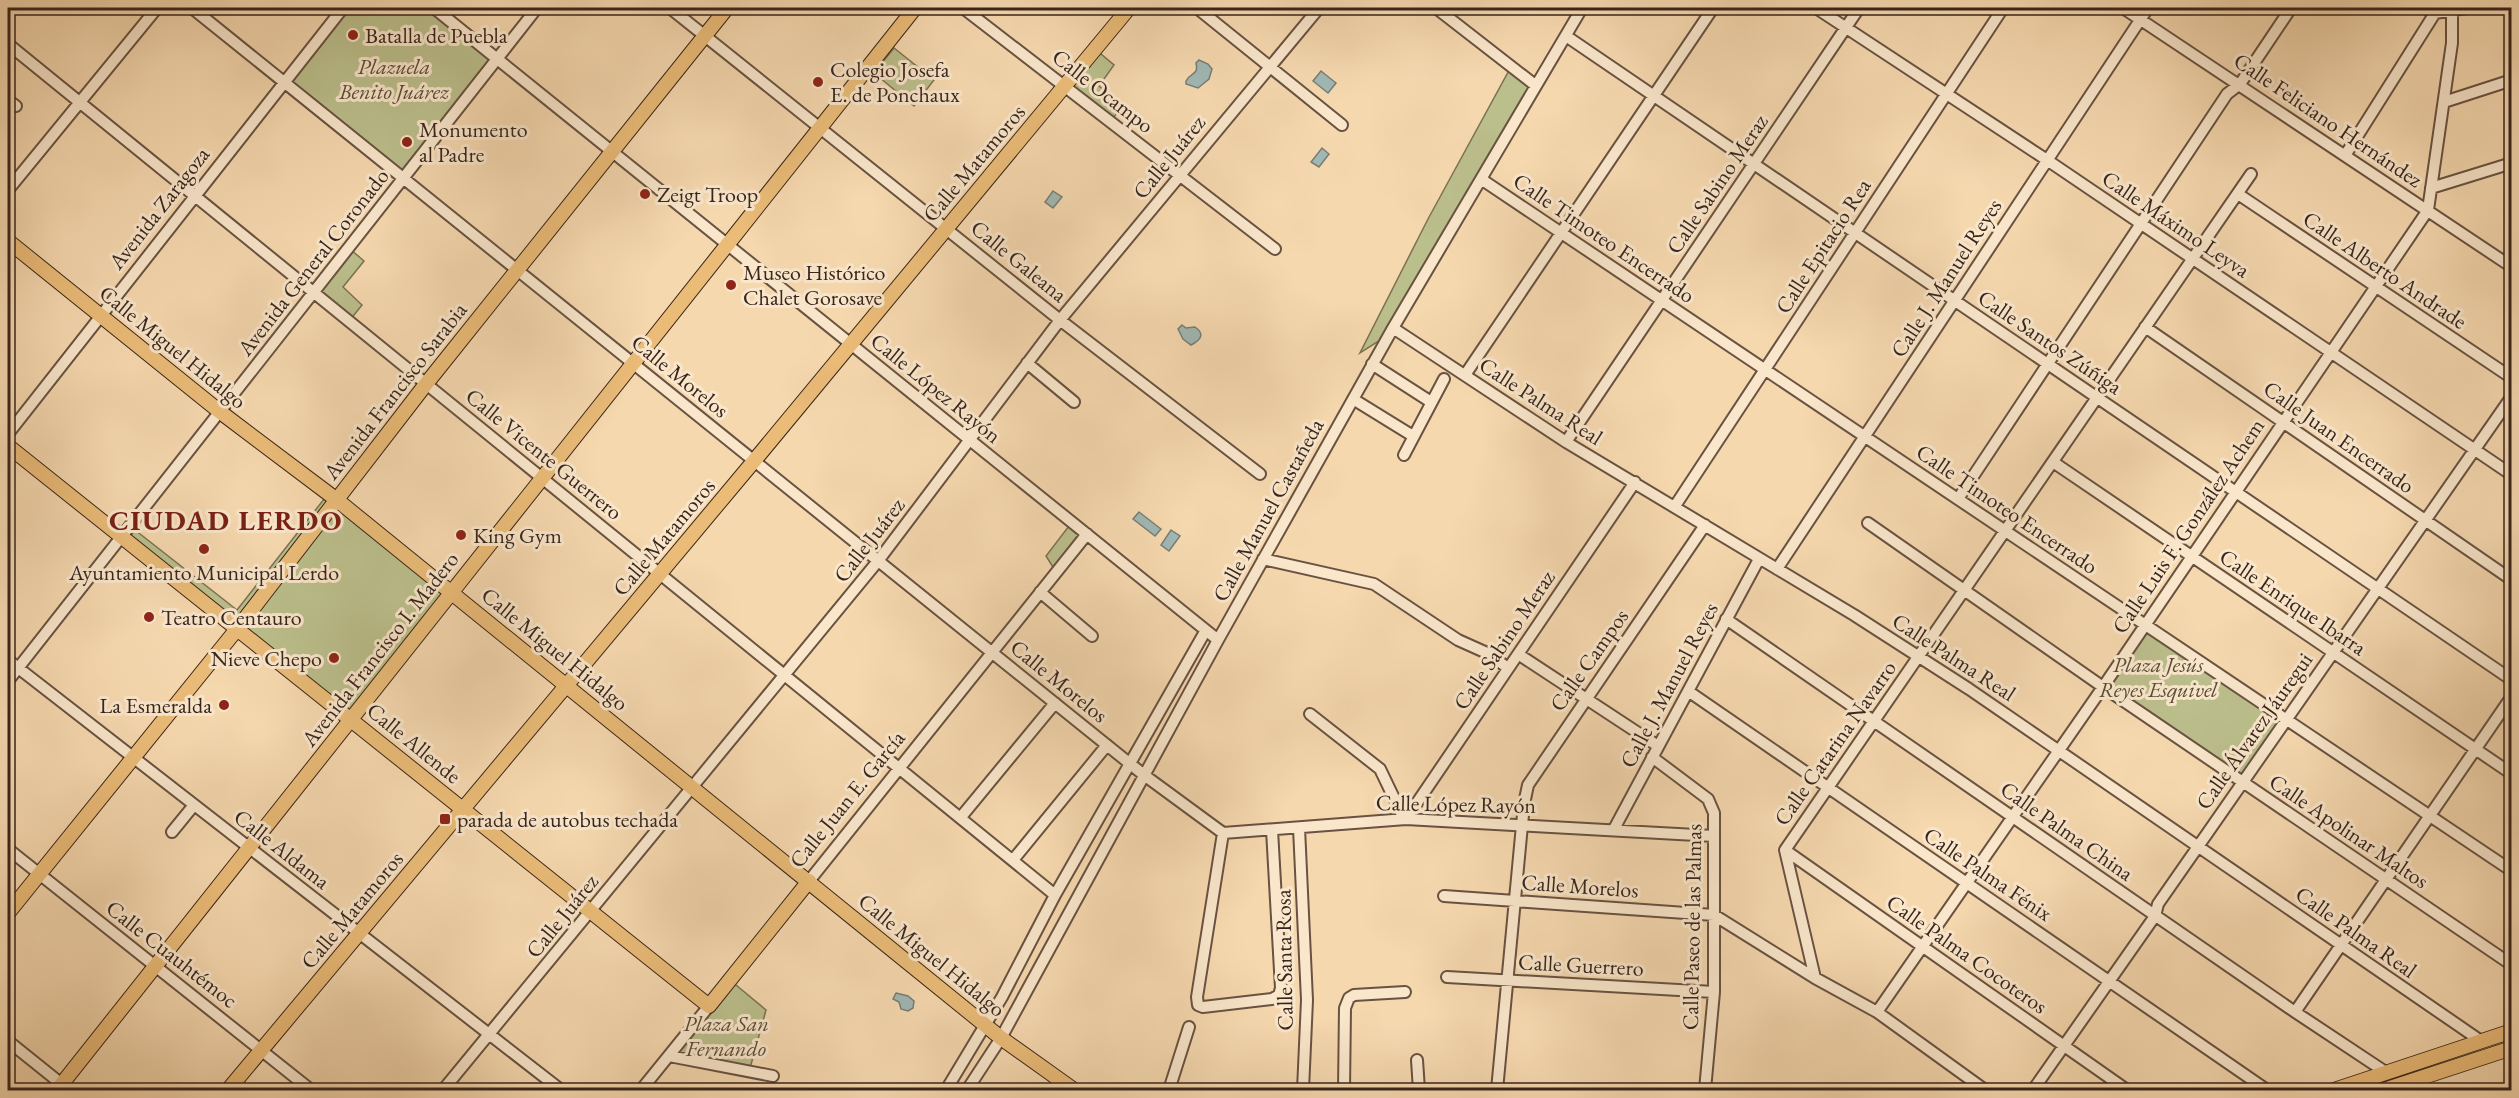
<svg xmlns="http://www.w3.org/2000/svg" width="2519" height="1098" font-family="'EB Garamond',serif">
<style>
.green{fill:#bbbf8c;stroke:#7a7254;stroke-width:1.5}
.water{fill:#a0b8b4;stroke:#767d77;stroke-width:1.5}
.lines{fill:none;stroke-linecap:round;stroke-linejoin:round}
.minor-casing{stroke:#685241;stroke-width:14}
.major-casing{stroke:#38251c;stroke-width:16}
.minor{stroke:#f9e6cb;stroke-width:10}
.major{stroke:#ebbc78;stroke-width:14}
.poi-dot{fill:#8f2418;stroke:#f9e6cb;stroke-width:2}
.labels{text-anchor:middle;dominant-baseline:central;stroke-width:6;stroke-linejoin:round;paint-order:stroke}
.poi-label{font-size:22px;fill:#38251c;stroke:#f9e6cb;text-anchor:start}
.park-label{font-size:22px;font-style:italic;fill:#594c38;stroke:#f9e6cb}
.street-label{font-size:22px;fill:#38251c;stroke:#f9e6cb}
.district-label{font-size:28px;font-weight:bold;letter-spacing:1.5px;fill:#7a1f14;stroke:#f9e6cb}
</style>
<rect width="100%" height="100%" fill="#f6d8af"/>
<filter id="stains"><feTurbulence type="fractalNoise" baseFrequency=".00333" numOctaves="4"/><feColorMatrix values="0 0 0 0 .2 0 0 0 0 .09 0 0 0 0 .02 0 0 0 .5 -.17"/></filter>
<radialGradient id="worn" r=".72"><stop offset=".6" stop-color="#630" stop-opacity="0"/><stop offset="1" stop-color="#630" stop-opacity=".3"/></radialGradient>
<path class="green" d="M 344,8 L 435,8 L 499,60 L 406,179 L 285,81 Z
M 894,48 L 934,80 L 914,106 L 874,73 Z
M 1095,49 L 1114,65 L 1099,86 L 1123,105 L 1111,121 L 1066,86 Z
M 1512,65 L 1538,86 L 1393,332 L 1360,353 L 1428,219 Z
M 350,249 L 364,261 L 343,287 L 362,305 L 350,320 L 316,291 Z
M 328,494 L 453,593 L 354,723 L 128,539 L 135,530 L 237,610 Z
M 1072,522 L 1087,534 L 1056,572 L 1046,556 Z
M 2148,622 L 2289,720 L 2243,783 L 2102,686 Z
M 730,980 L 766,1010 L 749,1072 L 668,1057 Z"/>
<path class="water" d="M 1199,60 L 1208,64 L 1212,69 L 1209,79 L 1198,88 L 1186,84 L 1186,81 C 1190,72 1199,76 1196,63 Z
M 1321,71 L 1336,83 L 1328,93 L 1313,81 Z
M 1322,148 L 1329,154 L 1319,167 L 1311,162 Z
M 1053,191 L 1062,197 L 1053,208 L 1045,202 Z
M 1182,325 L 1186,328 L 1195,327 C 1205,334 1201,340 1191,345 L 1183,339 L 1178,329 Z
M 1139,512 L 1161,529 L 1155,536 L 1133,519 Z
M 1171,530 L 1180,536 L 1169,551 L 1161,545 Z
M 896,993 L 908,996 L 914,1001 L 913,1008 L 908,1011 L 901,1009 L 899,1002 L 893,999 Z"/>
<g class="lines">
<defs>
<path id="minor" d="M 192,8 L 1144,775 L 1223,833 L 1406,819 L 1714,836
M 434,8 L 1218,640
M 670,8 L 1060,320 L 1260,474
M 963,8 L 1275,249
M 1197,8 L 1342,125
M 1436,8 L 1535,85
M 1816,8 L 2047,160 L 2512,475
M 2123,8 L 2512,267
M 2425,8 L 2435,13 L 2466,8
M 1566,36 L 2512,680
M 8,44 L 1055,895
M 8,100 L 16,106
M 2444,102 L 2512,80
M 2346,154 L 2435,13
M 1481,179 L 2512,871
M 2431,188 L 2512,163
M 8,190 L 157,8
M 2238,194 L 2512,378
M 2145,327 L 2512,580
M 1393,328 L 1566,442 L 1854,615 L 1969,689 L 2481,1041
M 1027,363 L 1074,402
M 1372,364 L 1431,402
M 1465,375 L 1713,8
M 1353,399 L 1413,436
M 8,434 L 343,8
M 1566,442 L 1859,8
M 1404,455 L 1444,379
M 2053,462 L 2512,774
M 1958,499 L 2227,94 L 2240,84 L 2291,8
M 1675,506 L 2003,8
M 1868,523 L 2103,687 L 2512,965
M 1263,559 L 1374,584 L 1458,640 L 1487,653 L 1508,668
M 1777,569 L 2148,8
M 1040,592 L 1092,636
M 1726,619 L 2295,1012 L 2387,1073
M 1518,654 L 1658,746
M 8,660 L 561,1090
M 8,681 L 537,8
M 1688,691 L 2267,1090
M 1310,714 L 1380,769 L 1404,819
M 1652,757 L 1708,799 L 1714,813 L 1714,992 L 1705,1090
M 961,817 L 1055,703
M 1406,819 L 1635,482
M 1299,828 L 1307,1000 L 1303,1090
M 1614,829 L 1759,559
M 172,832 L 194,805
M 1223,833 L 1197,997 L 1198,1005 L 1203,1007 L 1272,999 L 1279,995 L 1281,988 L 1272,830
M 8,849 L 311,1090
M 1785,850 L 2127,1090
M 1013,860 L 1107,745
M 809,881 L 1087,534
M 1444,896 L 1714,915 L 1815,978 L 1877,1012 L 1985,1090
M 1447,977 L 1714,992
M 1815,978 L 1785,850 L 2251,174
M 1877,1012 L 2103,687 L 2428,210 L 2452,43 L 2452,8
M 2295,1012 L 2512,696
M 8,1041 L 69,1090
M 669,1056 L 773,1076
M 1417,1060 L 1419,1090
M 443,1090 L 878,561 L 1060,320 L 1319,8
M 641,1090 L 709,1006
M 946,1090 L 1002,997 L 1055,895 L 1206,630
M 967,1090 L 1001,1038 L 1218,640 L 1393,328 L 1582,8
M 1169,1090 L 1189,1027
M 1344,1090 L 1345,1008 L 1349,998 L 1354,995 L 1405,992
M 1497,1090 L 1524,804 L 1528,785 L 1705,525
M 2033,1090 L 2155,916 L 2158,904 L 2512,396"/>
<path id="major" d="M 8,241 L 219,411 L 337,500 L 1001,1038 L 1074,1090
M 8,446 L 709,1006 L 809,881
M 8,913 L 237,629 L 426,384 L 727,8
M 57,1090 L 915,8
M 228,1090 L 754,461 L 1129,8
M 2334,1090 L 2512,1031
M 2384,1090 L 2512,1048"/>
</defs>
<use href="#minor" class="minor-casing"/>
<use href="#major" class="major-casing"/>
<use href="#minor" class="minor"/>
<use href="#major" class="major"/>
</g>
<g class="poi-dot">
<circle cx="353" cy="35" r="6"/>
<circle cx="818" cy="82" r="6"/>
<circle cx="407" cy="142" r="6"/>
<circle cx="645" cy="194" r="6"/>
<circle cx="731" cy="285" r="6"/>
<circle cx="461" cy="535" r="6"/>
<circle cx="204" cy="549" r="6"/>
<circle cx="149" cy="617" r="6"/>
<circle cx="334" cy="658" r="6"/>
<circle cx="224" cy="705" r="6"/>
<rect x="439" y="813" width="12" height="12" rx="3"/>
</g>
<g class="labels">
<g class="poi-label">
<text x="365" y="35">Batalla de Puebla</text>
<text x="830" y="69">Colegio Josefa<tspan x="830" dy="25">E. de Ponchaux</tspan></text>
<text x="419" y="129">Monumento<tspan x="419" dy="25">al Padre</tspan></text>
<text x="657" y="194">Zeigt Troop</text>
<text x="743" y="272">Museo Histórico<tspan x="743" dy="25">Chalet Gorosave</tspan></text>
<text x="473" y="535">King Gym</text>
<text x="204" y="572" text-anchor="middle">Ayuntamiento Municipal Lerdo</text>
<text x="161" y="617">Teatro Centauro</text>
<text x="322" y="658" text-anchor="end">Nieve Chepo</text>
<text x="212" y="705" text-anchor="end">La Esmeralda</text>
<text x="457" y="819">parada de autobus techada</text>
</g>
<g class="park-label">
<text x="394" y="66">Plazuela<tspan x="394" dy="25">Benito Juárez</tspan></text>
<text x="2158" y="664">Plaza Jesús<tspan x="2158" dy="25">Reyes Esquivel</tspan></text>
<text x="726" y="1023">Plaza San<tspan x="726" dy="25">Fernando</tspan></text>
</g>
<g class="street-label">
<text transform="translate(1103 91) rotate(38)">Calle Ocampo</text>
<text transform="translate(2328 120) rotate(34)">Calle Feliciano Hernández</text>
<text transform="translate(1169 157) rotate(-51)">Calle Juárez</text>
<text transform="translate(974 163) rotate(-50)">Calle Matamoros</text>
<text transform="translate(1717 184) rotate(-56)">Calle Sabino Meraz</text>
<text transform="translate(159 208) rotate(-52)">Avenida Zaragoza</text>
<text transform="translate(2176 224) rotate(34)">Calle Máximo Leyva</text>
<text transform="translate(1604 238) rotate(34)">Calle Timoteo Encerrado</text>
<text transform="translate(1823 246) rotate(-57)">Calle Epitacio Rea</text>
<text transform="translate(1019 261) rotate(39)">Calle Galeana</text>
<text transform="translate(313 262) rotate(-52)">Avenida General Coronado</text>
<text transform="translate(2385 270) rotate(34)">Calle Alberto Andrade</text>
<text transform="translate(1946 278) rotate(-57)">Calle J. Manuel Reyes</text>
<text transform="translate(2050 342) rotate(34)">Calle Santos Zúñiga</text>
<text transform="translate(173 347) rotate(39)">Calle Miguel Hidalgo</text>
<text transform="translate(680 376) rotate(39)">Calle Morelos</text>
<text transform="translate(936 388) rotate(39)">Calle López Rayón</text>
<text transform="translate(395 391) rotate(-52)">Avenida Francisco Sarabia</text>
<text transform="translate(1541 401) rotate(33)">Calle Palma Real</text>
<text transform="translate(2339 437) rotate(35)">Calle Juan Encerrado</text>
<text transform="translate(544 454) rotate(39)">Calle Vicente Guerrero</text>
<text transform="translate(2007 509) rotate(34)">Calle Timoteo Encerrado</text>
<text transform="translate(1268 510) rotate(-61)">Calle Manuel Castañeda</text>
<text transform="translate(2188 526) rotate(-56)">Calle Luis F. González Achem</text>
<text transform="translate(664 537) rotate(-50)">Calle Matamoros</text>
<text transform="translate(869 540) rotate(-52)">Calle Juárez</text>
<text transform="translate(2293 602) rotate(34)">Calle Enrique Ibarra</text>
<text transform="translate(1504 640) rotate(-56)">Calle Sabino Meraz</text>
<text transform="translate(380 649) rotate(-52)">Avenida Francisco I. Madero</text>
<text transform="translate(555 649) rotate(39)">Calle Miguel Hidalgo</text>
<text transform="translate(1954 657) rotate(33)">Calle Palma Real</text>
<text transform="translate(1589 660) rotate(-55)">Calle Campos</text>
<text transform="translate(1059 681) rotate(39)">Calle Morelos</text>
<text transform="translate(1669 685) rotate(-62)">Calle J. Manuel Reyes</text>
<text transform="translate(2254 731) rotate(-55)">Calle Álvarez Jáuregui</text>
<text transform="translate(414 743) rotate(39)">Calle Allende</text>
<text transform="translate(1835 743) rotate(-55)">Calle Catarina Navarro</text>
<text transform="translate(847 799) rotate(-51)">Calle Juan E. García</text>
<text transform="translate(1456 804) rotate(1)">Calle López Rayón</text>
<text transform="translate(2067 831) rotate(35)">Calle Palma China</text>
<text transform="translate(2349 831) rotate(34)">Calle Apolinar Maltos</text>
<text transform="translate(282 849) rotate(38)">Calle Aldama</text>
<text transform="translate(1988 874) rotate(34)">Calle Palma Fénix</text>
<text transform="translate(1580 886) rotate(4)">Calle Morelos</text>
<text transform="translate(352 910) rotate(-50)">Calle Matamoros</text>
<text transform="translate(562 916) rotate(-51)">Calle Juárez</text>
<text transform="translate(1692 927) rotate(-89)">Calle Paseo de las Palmas</text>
<text transform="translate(2356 932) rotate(35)">Calle Palma Real</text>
<text transform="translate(172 954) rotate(38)">Calle Cuauhtémoc</text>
<text transform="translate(1967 954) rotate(35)">Calle Palma Cocoteros</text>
<text transform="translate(932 955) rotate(39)">Calle Miguel Hidalgo</text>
<text transform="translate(1284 960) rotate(-91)">Calle Santa Rosa</text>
<text transform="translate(1581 965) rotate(3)">Calle Guerrero</text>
</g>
<g class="district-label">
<text x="226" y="520">CIUDAD LERDO</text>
</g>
</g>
<rect width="2519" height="1098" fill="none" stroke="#f6d8af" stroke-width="30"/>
<rect x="9" y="9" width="2501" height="1080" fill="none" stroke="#38251c" stroke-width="3"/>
<rect x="15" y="15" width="2489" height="1068" fill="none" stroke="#38251c" stroke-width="1.5"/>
<rect width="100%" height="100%" filter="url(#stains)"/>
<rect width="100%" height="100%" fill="url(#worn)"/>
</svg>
